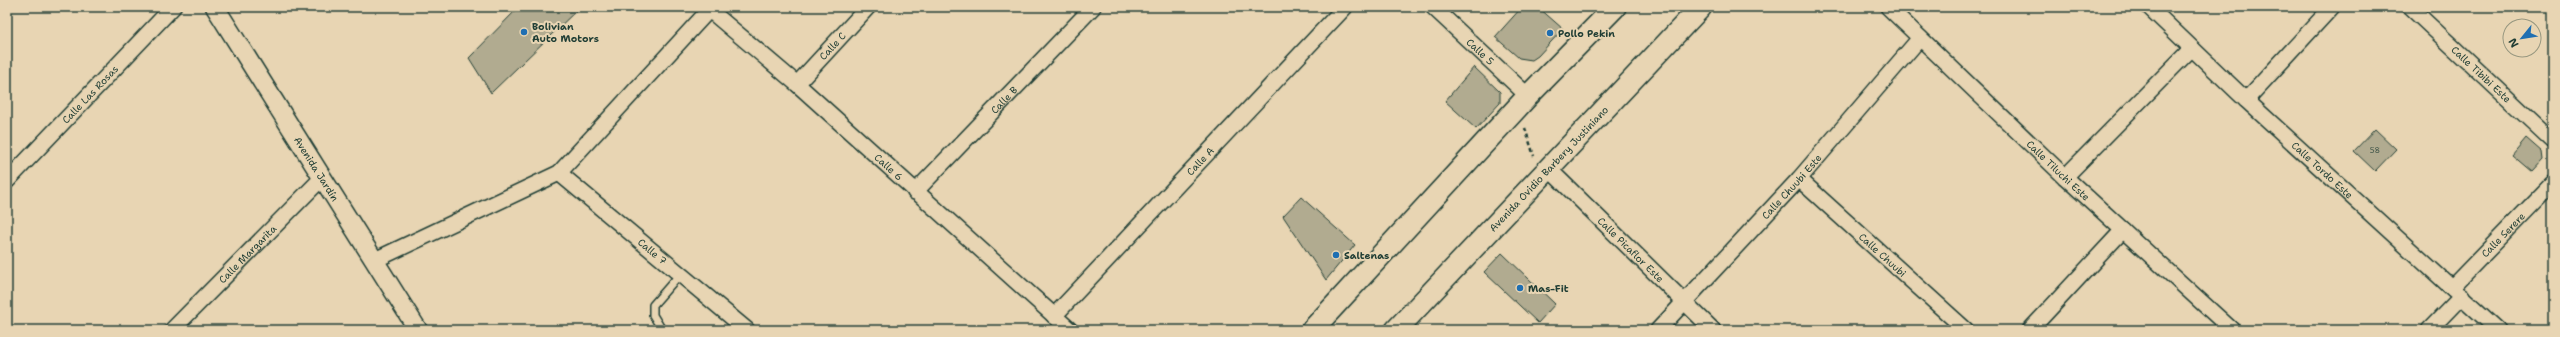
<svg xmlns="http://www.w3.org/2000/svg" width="2560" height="337" font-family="'Shantell Sans',sans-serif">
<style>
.building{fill:#b1ab90;stroke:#1f3d34}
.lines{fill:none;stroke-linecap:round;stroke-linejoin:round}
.service-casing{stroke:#1f3d34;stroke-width:10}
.minor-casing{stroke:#1f3d34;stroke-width:18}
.tertiary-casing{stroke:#1f3d34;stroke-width:21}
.secondary-casing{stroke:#1f3d34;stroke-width:24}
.path{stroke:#1f3d34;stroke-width:2.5;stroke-dasharray:4 3;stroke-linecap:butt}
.service{stroke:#e8d5b3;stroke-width:7}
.minor{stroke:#e8d5b3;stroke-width:15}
.tertiary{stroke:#e8d5b3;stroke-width:18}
.secondary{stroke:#e8d5b3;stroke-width:21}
.poi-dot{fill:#1f6fb2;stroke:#e8d5b3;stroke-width:1.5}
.labels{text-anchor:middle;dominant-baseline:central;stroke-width:4;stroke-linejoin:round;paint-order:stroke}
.number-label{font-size:8px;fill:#44584b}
.poi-label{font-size:10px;font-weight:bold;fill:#1f3d34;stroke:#e8d5b3;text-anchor:start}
.street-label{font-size:10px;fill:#1f3d34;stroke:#e8d5b3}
</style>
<rect width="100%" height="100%" fill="#e8d5b3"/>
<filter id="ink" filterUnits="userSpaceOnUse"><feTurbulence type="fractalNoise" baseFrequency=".025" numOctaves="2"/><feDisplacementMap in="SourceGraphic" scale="8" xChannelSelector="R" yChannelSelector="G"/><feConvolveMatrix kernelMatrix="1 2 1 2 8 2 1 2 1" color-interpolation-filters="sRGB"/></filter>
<g filter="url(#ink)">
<path class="building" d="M 519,7 L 580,7 L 491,93 L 469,58 Z
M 1522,7 L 1538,7 L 1563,29 L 1538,56 L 1532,60 L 1519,58 L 1495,37 Z
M 1474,67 L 1500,92 L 1500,103 L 1476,129 L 1445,101 Z
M 2375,129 L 2396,149 L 2375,171 L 2354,151 Z
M 2526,138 L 2542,152 L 2543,160 L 2532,172 L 2512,155 Z
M 1301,197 L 1355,245 L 1326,280 L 1283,216 Z
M 1502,253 L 1555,304 L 1538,323 L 1484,272 Z"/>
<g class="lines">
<defs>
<path id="service" d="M 662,330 L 653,315 L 653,305 L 681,273"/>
<g id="minor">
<path id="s1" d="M 706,7 L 797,84 L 1070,330"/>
<path id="s2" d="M 1433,7 L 1528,96"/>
<path id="s3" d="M 1888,7 L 2065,177 L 2232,330"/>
<path id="s4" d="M 2149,7 L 2246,100 L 2498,330"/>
<path id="s5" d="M 2410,7 L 2553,141"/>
<path id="s6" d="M 797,84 L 868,7"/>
<path d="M 2246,100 L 2332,7"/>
<path id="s7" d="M 1549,169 L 1713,330"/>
<path id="s8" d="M 559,173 L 747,330"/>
<path d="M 2065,177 L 2191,49"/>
<path id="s9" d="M 1799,179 L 1966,330"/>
<path id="s10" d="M 7,181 L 173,7"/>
<path id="s11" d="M 915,192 L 1093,7"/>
<path d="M 375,260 L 559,173 L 709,10"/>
<path id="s12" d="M 2452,287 L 2553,183"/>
<path id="s13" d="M 1054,316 L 1345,7"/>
<path id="s14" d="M 172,330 L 323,177"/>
<path id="s15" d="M 1658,330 L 1799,179 L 1920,38"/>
<path d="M 2030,330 L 2123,230"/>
<path d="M 2429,330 L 2462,296"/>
</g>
<g id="tertiary">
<path id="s16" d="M 215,7 L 418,330"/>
</g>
<g id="secondary">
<path d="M 1312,330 L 1528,96 L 1615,7"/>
<path id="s17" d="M 1396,330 L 1701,7"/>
</g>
</defs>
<use href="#service" class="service-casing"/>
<use href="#minor" class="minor-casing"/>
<use href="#tertiary" class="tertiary-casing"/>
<use href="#secondary" class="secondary-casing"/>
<path class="path" d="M 1525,128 L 1534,156"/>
<use href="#service" class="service"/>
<use href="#minor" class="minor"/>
<use href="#tertiary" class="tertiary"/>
<use href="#secondary" class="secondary"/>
</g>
</g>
<g class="poi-dot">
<circle cx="524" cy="32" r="4"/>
<circle cx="1550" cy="33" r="4"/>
<circle cx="1336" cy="255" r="4"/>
<circle cx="1520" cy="288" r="4"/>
</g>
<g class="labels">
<g class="number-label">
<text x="2375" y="150">58</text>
</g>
<g class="poi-label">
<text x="532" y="26">Bolivian<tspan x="532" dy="12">Auto Motors</tspan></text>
<text x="1558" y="33">Pollo Pekin</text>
<text x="1344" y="255">Saltenas</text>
<text x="1528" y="288">Mas-Fit</text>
</g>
<g class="street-label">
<text stroke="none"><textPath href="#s6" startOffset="52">Calle C</textPath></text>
<text stroke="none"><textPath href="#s2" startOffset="65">Calle 5</textPath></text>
<text stroke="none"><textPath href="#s5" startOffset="98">Calle Tibibi Este</textPath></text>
<text stroke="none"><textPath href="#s10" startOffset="120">Calle Las Rosas</textPath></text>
<text stroke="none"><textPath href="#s11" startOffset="128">Calle B</textPath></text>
<text stroke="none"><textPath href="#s13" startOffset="213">Calle A</textPath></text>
<text stroke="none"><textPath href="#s16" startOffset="191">Avenida Jardín</textPath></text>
<text stroke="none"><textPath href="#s1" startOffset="243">Calle 6</textPath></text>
<text stroke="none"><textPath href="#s17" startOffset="222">Avenida Ovidio Barbery Justiniano</textPath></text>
<text stroke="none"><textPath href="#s4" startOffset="238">Calle Tordo Este</textPath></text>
<text stroke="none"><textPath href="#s3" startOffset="236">Calle Tiluchi Este</textPath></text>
<text stroke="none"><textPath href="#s15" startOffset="196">Calle Chuubi Este</textPath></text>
<text stroke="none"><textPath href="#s12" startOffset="73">Calle Serere</textPath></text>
<text stroke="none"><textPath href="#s7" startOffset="115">Calle Picaflor Este</textPath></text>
<text stroke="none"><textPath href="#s8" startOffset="122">Calle 7</textPath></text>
<text stroke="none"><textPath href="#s14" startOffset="107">Calle Margarita</textPath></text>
<text stroke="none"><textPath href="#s9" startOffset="113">Calle Chuubi</textPath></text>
</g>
</g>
<rect width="2560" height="337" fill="none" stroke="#e8d5b3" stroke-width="24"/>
<rect x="12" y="12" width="2536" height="313" fill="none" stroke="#1f3d34" stroke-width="1.5" filter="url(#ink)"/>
<g transform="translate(2522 38) rotate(240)"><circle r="19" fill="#e8d5b3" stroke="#989880"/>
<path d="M0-3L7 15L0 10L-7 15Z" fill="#1f6fb2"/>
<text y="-6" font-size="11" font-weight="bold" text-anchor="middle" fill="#1f3d34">N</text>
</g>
</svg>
